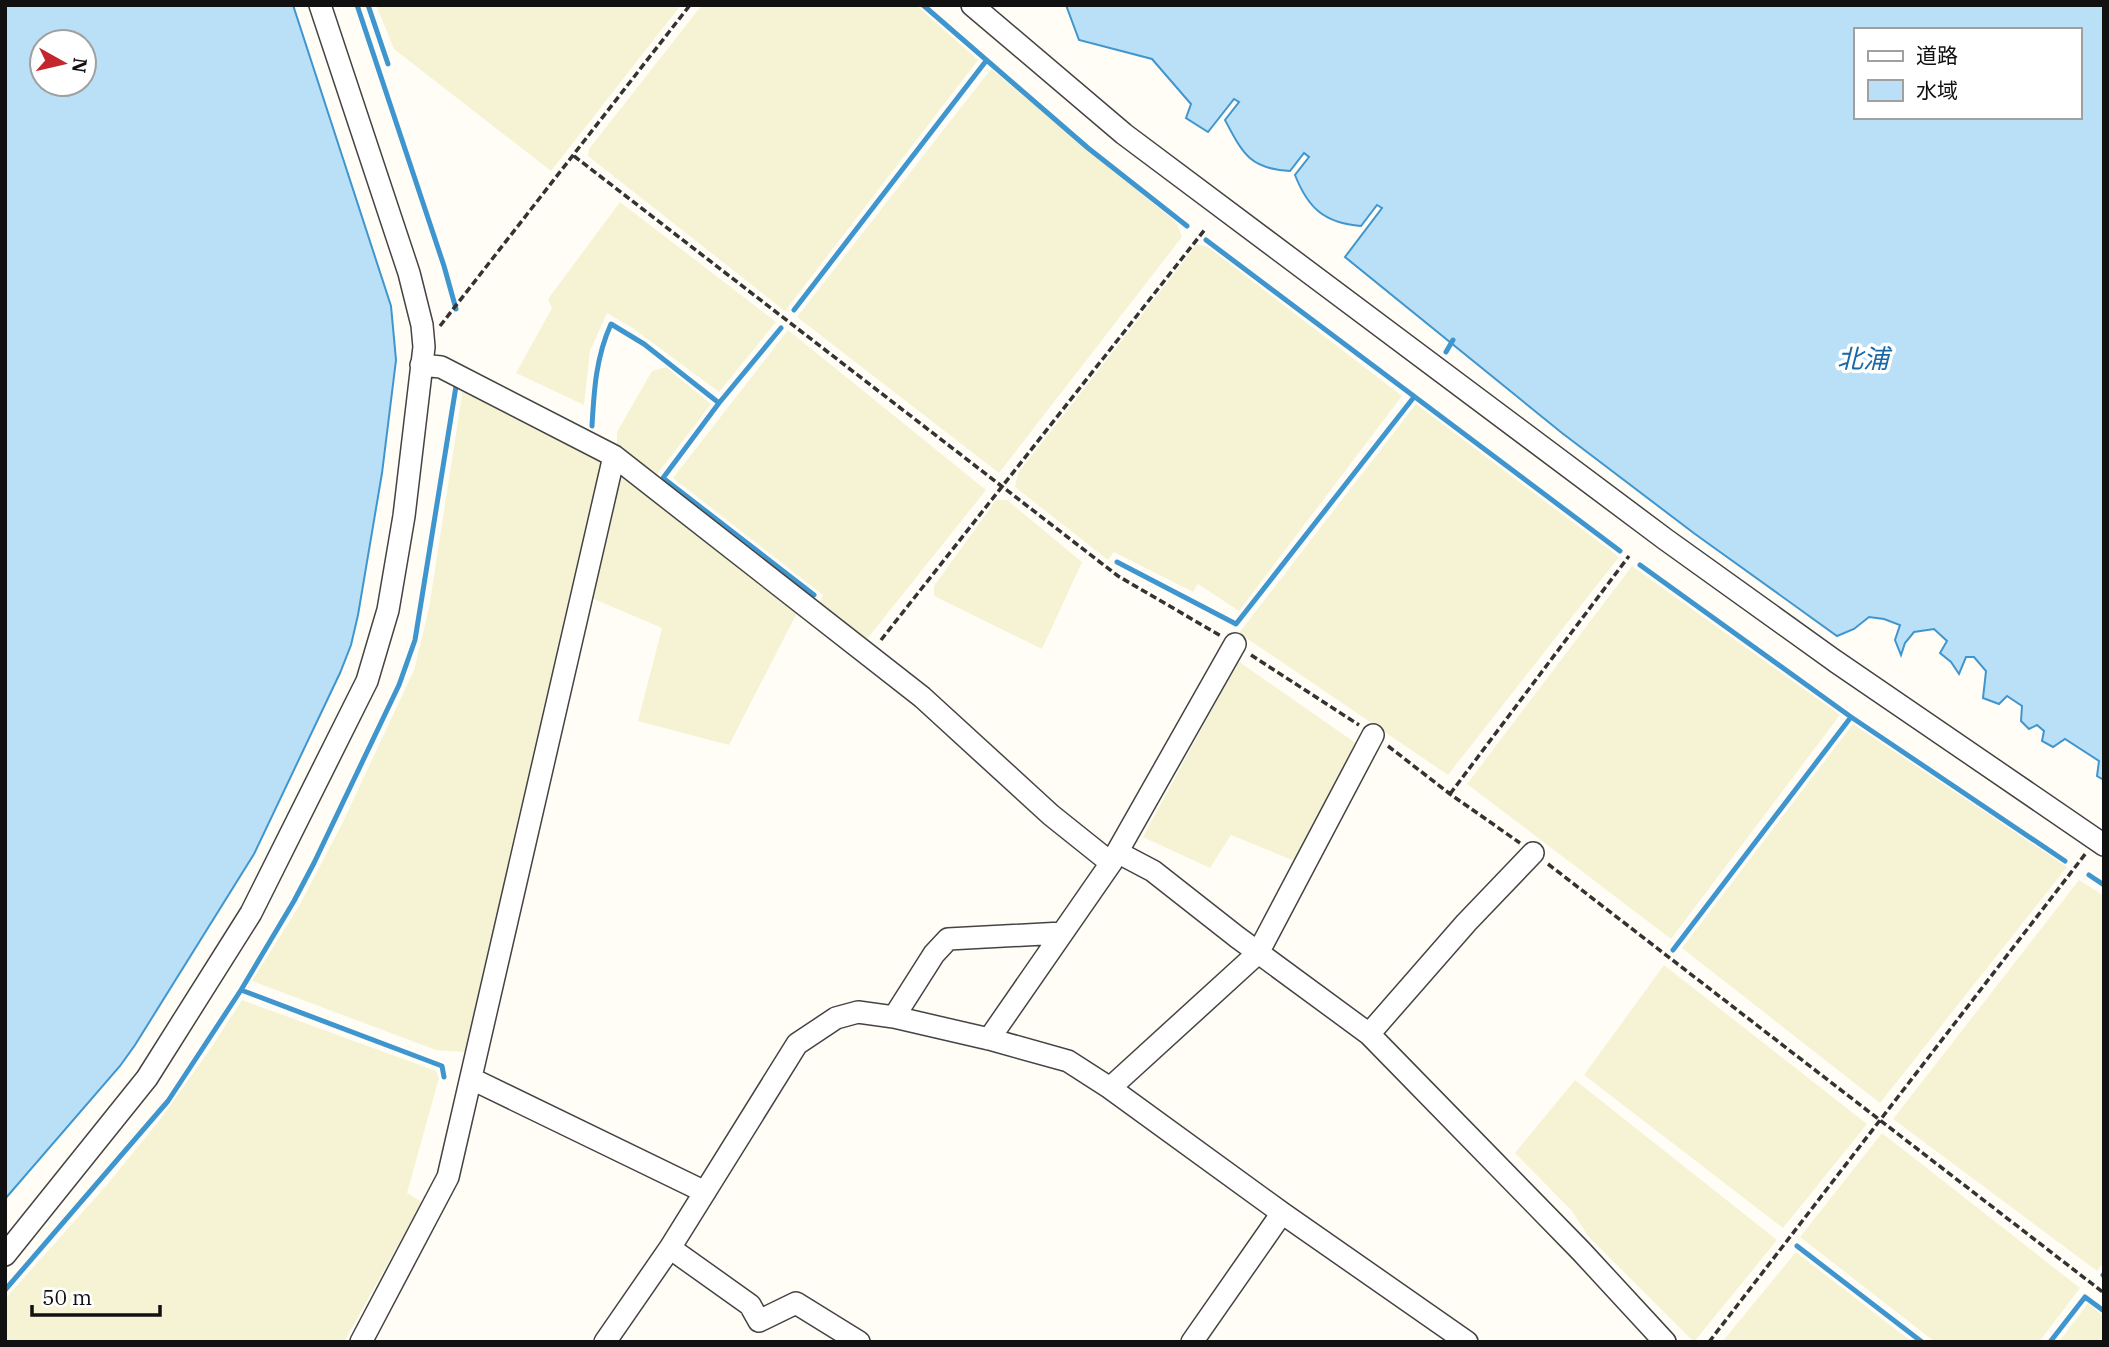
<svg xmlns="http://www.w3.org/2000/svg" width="2109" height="1347" font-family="'IBM Plex Serif','Noto Sans JP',serif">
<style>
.farmland{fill:#f6f3d4}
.water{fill:#b9e0f7;stroke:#3f96cf;stroke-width:2;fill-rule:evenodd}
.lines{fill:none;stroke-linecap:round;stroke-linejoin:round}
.stream{stroke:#3f96cf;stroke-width:5}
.minor-casing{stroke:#444;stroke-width:24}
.path{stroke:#333;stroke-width:3.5;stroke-dasharray:7 3.5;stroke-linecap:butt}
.minor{stroke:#fff;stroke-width:21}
.labels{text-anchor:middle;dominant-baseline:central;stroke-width:7;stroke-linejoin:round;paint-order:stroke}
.water-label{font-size:26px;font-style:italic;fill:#1768a6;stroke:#fff}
</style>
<rect width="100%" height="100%" fill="#fffdf5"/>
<path class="farmland" d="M 376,5 L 681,5 L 551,171 L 394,49 Z
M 702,5 L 916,5 L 978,60 L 785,311 L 588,156 L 589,149 Z
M 991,69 L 1177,223 L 1182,237 L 999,473 L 797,317 Z
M 620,202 L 776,322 L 719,392 L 634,329 L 607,313 L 590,351 L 584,405 L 516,373 L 552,308 L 548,299 Z
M 1197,244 L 1208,247 L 1402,396 L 1239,611 L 1198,584 L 1193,592 L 1114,552 L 1108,560 L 1015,487 L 1018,473 Z
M 788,330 L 986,490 L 867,639 L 820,602 L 823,595 L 673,478 Z
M 666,367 L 711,404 L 655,477 L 617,448 L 617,432 L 652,371 Z
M 463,388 L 603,458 L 576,594 L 570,593 L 511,893 L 488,989 L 464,1052 L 436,1050 L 252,981 L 299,906 L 342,824 L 414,670 L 429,608 Z
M 1416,404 L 1619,557 L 1448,775 L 1239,633 Z
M 619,476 L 799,609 L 729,745 L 638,721 L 662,628 L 589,597 Z
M 996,500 L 1007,500 L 1082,562 L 1042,649 L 934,596 L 934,586 Z
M 1632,566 L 1840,715 L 1671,939 L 1467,784 Z
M 1238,661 L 1357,744 L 1302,864 L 1231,835 L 1210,868 L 1143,837 Z
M 1853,724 L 2067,867 L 1880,1103 L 1682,948 Z
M 2079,880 L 2104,896 L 2104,1262 L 2097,1271 L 1893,1119 Z
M 1664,965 L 1867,1124 L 1783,1228 L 1584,1075 Z
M 242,1000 L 436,1071 L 439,1078 L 407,1193 L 422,1202 L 344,1342 L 5,1342 L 5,1299 L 105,1187 L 159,1121 L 211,1048 Z
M 1575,1080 L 1777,1240 L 1694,1342 L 1588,1236 L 1572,1211 L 1515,1153 Z
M 1882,1133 L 2080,1288 L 2039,1342 L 1935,1342 L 1800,1237 Z
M 1796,1252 L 1912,1342 L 1722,1342 Z
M 2088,1303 L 2104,1317 L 2104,1342 L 2059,1342 Z"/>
<path class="water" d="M 5,5 L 293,5 L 391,306 L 396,360 L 382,473 L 358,615 L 351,645 L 340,673 L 254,854 L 135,1045 L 120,1066 L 5,1199 ZM 42,42 L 84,42 L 84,84 L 42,84 Z
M 1066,5 L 2104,5 L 2104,780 L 2097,776 L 2099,761 L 2065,739 L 2053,747 L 2042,741 L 2044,731 L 2037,725 L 2029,729 L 2021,721 L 2022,706 L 2007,696 L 1999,704 L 1983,698 L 1986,671 L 1974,657 L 1966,657 L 1959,674 L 1951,662 L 1940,653 L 1947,641 L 1934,629 L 1914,632 L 1905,643 L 1901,655 L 1895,640 L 1900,625 L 1884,619 L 1869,617 L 1854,629 L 1837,636 L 1695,534 L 1562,433 L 1345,257 L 1382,208 L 1377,205 L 1361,226 C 1324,223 1308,208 1295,175 L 1309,157 L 1304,153 L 1290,171 C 1250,169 1243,154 1225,120 L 1239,102 L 1234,99 L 1208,132 L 1186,118 L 1191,104 L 1152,59 L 1079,40 ZM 1855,30 L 2079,30 L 2079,117 L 1855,117 Z"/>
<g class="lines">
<path class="stream" d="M 357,5 L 444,266 L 456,309
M 368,5 L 388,64
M 923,5 L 1088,148 L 1187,226
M 1206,240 L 1620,551
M 794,310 L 986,61
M 781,328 L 719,403 L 663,478 L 814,595
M 1446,352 L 1453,340
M 592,426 C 594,390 596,357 611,324 L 644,344 L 719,403
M 1117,562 L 1236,624 L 1414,397
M 1640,565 L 1851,717 L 2065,861
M 2089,875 L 2104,885
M 1673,950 L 1851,717
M 241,990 L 442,1066 L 444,1077
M 1797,1246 L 1922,1342
M 2103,1275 L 2104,1274
M 5,1290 L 168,1101 L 241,990 L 294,901 L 314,863 L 399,685 L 415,640 L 457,380
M 2050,1342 L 2085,1297 L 2104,1311"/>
<defs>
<path id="minor" d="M 972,5 L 1124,134 L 1665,539 L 1835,661 L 2104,845
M 421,365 L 441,367 L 614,456 L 922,697 L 1051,815 L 1111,863
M 1117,852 L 1153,871 L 1237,937 L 1369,1034 L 1581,1251 L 1665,1342
M 894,1017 L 934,954 L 948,939 L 1062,933
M 1369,1034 L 1466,923 L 1533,853
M 989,1039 L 1111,863 L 1235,644
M 472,1079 L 705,1192
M 1110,1088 L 1258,953 L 1373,735
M 670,1248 L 750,1305 L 759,1321 L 796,1303 L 859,1342
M 5,1255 L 147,1078 L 251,913 L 367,681 L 388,610 L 404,516 L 424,347 L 422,325 L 409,273 L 320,5
M 361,1342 L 448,1177 L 614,456
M 605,1342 L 670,1248 L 797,1044 L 836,1018 L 858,1012 L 894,1017 L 989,1039 L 1068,1061 L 1110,1088 L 1282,1213 L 1467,1342
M 1192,1342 L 1282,1213"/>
</defs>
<use href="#minor" class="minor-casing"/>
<path class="path" d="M 574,156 L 1118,576 L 1221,636
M 440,326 L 690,5
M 881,640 L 1206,228
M 1251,655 L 1359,725
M 1388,746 L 1450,794 L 1520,843
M 1450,794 L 1629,556
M 1548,864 L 2104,1293
M 1709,1342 L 2086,853"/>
<use href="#minor" class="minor"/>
</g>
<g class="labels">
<g class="water-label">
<text x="1863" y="358">北浦</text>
</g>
</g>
<rect width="2109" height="1347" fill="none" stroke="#111111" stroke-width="14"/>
<rect x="1854" y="28" width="228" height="91" fill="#ffffff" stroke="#a0a0a0" stroke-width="2"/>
<rect x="1868" y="51" width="35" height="10" fill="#ffffff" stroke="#a0a0a0" stroke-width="2"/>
<text x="1916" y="63" font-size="21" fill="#111111">道路</text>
<rect x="1868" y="80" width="35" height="21" fill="#b9e0f7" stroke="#a0a0a0" stroke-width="2"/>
<text x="1916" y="98" font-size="21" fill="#111111">水域</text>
<g transform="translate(63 63) rotate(98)"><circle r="33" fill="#ffffff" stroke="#a0a0a0" stroke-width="2"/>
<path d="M0-5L12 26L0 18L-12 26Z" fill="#c4262e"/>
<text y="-10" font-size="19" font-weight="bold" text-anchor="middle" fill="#111111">N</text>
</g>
<path d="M32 1305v10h128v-10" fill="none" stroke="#111111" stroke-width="3.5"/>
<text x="42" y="1305" font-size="21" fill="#111111" stroke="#ffffff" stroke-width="5" paint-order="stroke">50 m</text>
</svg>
